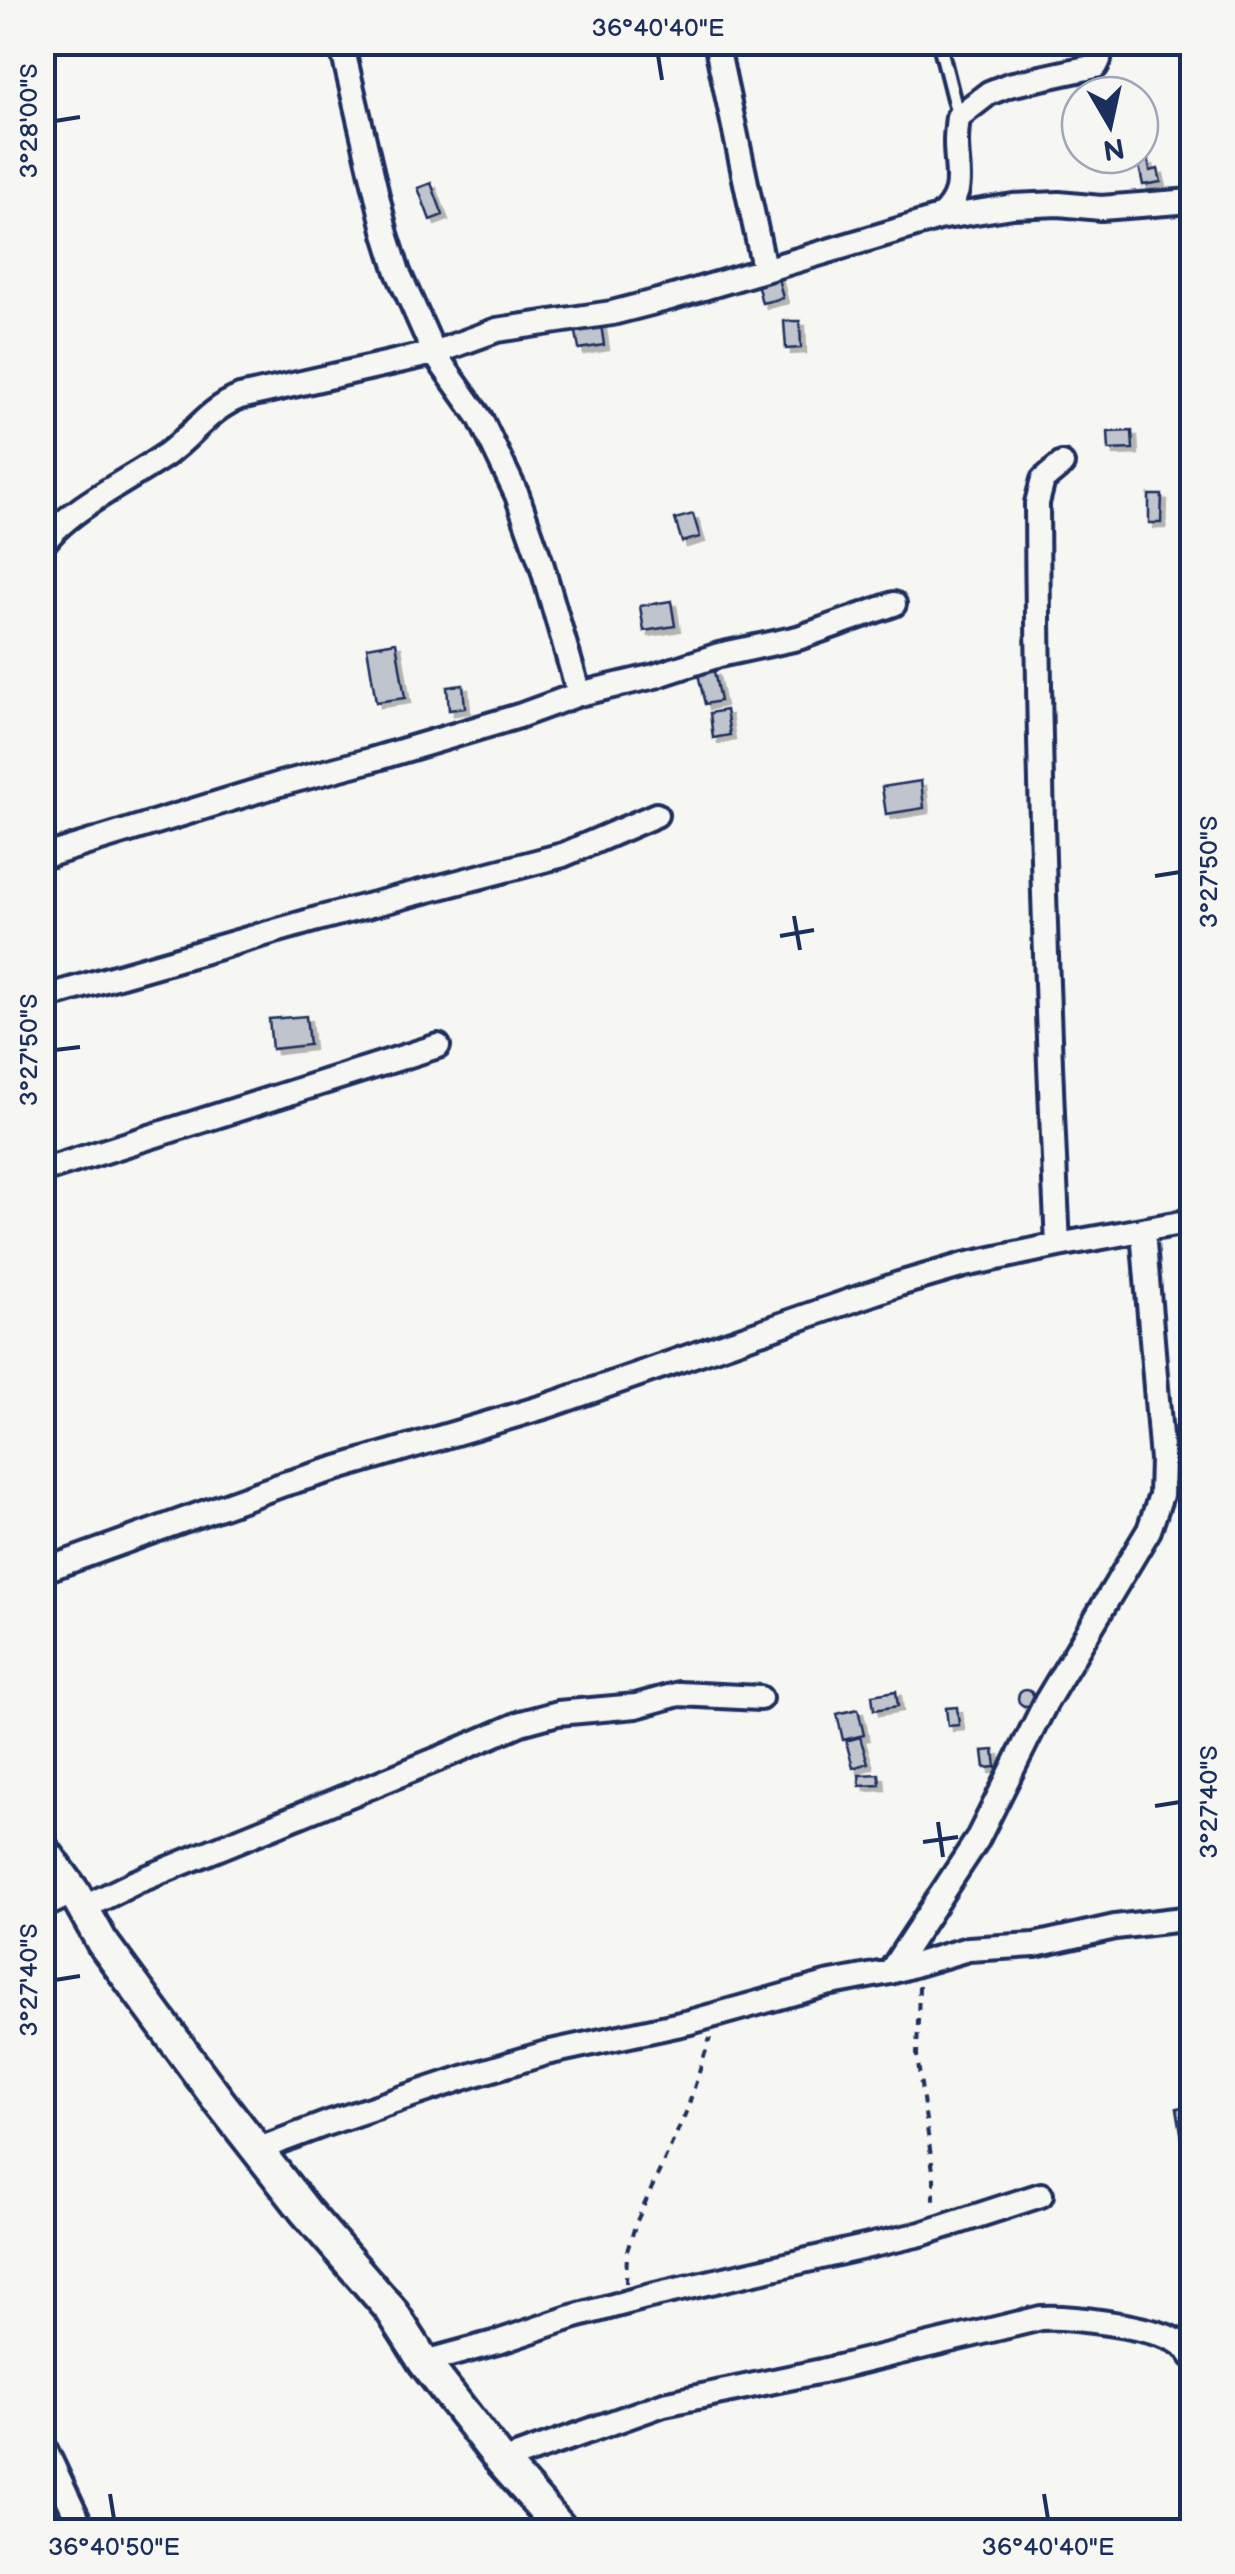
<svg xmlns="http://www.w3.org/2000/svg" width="1235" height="2574" font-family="'Balsamiq Sans',sans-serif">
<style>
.building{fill:#c0c4cd;stroke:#1b2f5e;stroke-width:2.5;filter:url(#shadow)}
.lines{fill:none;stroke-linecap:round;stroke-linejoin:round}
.service-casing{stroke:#1b2f5e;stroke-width:19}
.minor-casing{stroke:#1b2f5e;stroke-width:30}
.tertiary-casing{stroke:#1b2f5e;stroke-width:38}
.path{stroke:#1b2f5e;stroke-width:4;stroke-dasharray:8 8;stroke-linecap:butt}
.service{stroke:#f6f6f2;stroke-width:11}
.minor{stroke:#f6f6f2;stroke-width:22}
.tertiary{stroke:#f6f6f2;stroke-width:30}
.ticks{fill:none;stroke:#1b2f5e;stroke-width:4}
.neatline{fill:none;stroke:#1b2f5e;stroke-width:4}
.ticks-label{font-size:25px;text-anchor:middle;fill:#1b2f5e}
</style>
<defs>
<filter id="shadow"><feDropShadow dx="5" dy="5" stdDeviation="0" flood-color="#0004"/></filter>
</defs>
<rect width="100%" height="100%" fill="#f6f6f2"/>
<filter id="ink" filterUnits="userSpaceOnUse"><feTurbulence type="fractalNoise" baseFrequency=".01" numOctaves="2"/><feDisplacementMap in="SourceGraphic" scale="20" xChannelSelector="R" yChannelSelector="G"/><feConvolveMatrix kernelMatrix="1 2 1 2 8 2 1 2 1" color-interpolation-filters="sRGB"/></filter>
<g filter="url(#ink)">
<path class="building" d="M 1148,160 L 1150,171 L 1158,169 L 1161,182 L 1143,185 L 1138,161 Z
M 431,183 L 443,215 L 430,220 L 418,188 Z
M 775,266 L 783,298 L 762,303 L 754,271 Z
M 600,317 L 604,345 L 579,349 L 574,321 Z
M 784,321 L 800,321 L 801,348 L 786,349 Z
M 1132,431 L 1133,449 L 1109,450 L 1108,432 Z
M 1149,495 L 1162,495 L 1161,523 L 1149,523 Z
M 693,514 L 700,537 L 682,542 L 675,519 Z
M 671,601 L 675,626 L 644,631 L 640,606 Z
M 396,642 L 405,698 L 376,702 L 367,647 Z
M 714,671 L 720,701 L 705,704 L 698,674 Z
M 463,685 L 465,708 L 449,710 L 447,687 Z
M 726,710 L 730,735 L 713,738 L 710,713 Z
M 921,781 L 924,808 L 886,814 L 882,787 Z
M 306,1016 L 309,1045 L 272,1049 L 269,1019 Z
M1018 1698a8 8 0 1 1 16 0a8 8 0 1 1-16 0Z
M 896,1691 L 898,1706 L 874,1710 L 872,1695 Z
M 957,1707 L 959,1725 L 948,1726 L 946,1708 Z
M 858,1709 L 864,1735 L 843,1740 L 837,1714 Z
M 860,1737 L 868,1763 L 853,1768 L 846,1741 Z
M 994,1750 L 996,1767 L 985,1768 L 983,1751 Z
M 879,1774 L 880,1785 L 860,1786 L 859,1775 Z
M 1192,2105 L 1192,2156 L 1185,2157 L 1177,2108 Z"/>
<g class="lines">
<defs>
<path id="service" d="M 939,42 L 958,117"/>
<path id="minor" d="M 341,42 L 386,234 L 398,272 L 434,353 L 480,418 L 517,495 L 542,566 L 579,694
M 716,42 L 764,268
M 939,218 C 967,193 956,174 956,142 C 956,133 957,125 958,117 L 989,93 L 1009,85 L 1096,66 L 1099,60 L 1100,42
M 42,546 C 62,512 133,478 167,454 C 193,435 209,409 240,397 L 434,353 L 497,330 L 612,313 L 670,298 L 939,218 L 1013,206 L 1059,204 L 1101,208 L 1192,201
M 42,857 L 280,784 L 371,760 L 519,716 L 579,694 L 655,676 L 719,655 L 798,638 L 894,604
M 42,998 L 317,919 L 563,855 L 656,815
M 42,1171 L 438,1046
M 1058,1245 C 1046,998 1038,750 1037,503 L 1043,480 L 1062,464
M 42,1571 L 284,1484 L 547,1406 L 899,1284 L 964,1265 L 1058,1245 L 1192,1221
M 42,1907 L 74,1892
M 83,1908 L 136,1882 L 438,1759 L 521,1723 L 558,1713 L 636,1706 L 679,1694 L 760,1698
M 890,1972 L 977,1840 L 1046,1702 L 1149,1530 L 1161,1495 L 1162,1460 L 1143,1231
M 259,2149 L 328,2123 L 466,2077 L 546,2053 L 690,2022 L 826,1984 L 890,1972 L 968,1949 L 1035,1945 L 1115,1927 L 1192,1918
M 424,2362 L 501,2341 L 572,2317 L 646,2297 L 921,2234 L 1041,2195
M 42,2443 L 84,2532
M 502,2462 L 664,2404 L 822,2371 L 1041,2318 C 1071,2316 1139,2326 1168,2337 C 1179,2341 1186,2346 1192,2356"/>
<path id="tertiary" d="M 42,1848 L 74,1892 L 102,1942 L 219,2101 L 305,2211 L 391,2310 L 424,2362 L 502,2462 L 564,2532"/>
</defs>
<use href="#service" class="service-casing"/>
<use href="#minor" class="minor-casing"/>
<use href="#tertiary" class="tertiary-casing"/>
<path class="path" d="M 919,1986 L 917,2056 L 934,2178 L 934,2206
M 626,2283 L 627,2251 L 636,2223 L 687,2110 L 710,2038"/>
<use href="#service" class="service"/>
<use href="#minor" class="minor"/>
<use href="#tertiary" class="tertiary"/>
</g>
</g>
<path class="ticks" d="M 658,55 L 662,80M 55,121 L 80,117M 1155,876 L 1180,872M 794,916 L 800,950M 780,936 L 814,930M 55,1050 L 80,1047M 1155,1806 L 1180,1802M 938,1822 L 943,1857M 923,1842 L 958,1837M 55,1980 L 80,1976M 110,2494 L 114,2519M 1044,2494 L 1048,2519"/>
<rect width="1235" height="2574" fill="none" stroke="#f6f6f2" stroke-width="110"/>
<g transform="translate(1110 125) rotate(171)"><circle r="48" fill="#f6f6f2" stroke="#9ea6b7" stroke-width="2.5"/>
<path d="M0-8L18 38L0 25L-18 38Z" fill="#1b2f5e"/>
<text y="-15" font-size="28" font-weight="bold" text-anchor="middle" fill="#1b2f5e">N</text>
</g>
<rect x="55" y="55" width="1125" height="2464" class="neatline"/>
<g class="ticks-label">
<text x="658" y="36">36°40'40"E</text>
<text transform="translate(28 121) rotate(-90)" y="9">3°28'00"S</text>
<text transform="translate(1208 872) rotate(-90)" y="9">3°27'50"S</text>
<text transform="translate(28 1050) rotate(-90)" y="9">3°27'50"S</text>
<text transform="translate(1208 1802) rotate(-90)" y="9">3°27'40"S</text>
<text transform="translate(28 1980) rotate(-90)" y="9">3°27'40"S</text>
<text x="114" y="2555">36°40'50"E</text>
<text x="1048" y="2555">36°40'40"E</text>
</g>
</svg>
